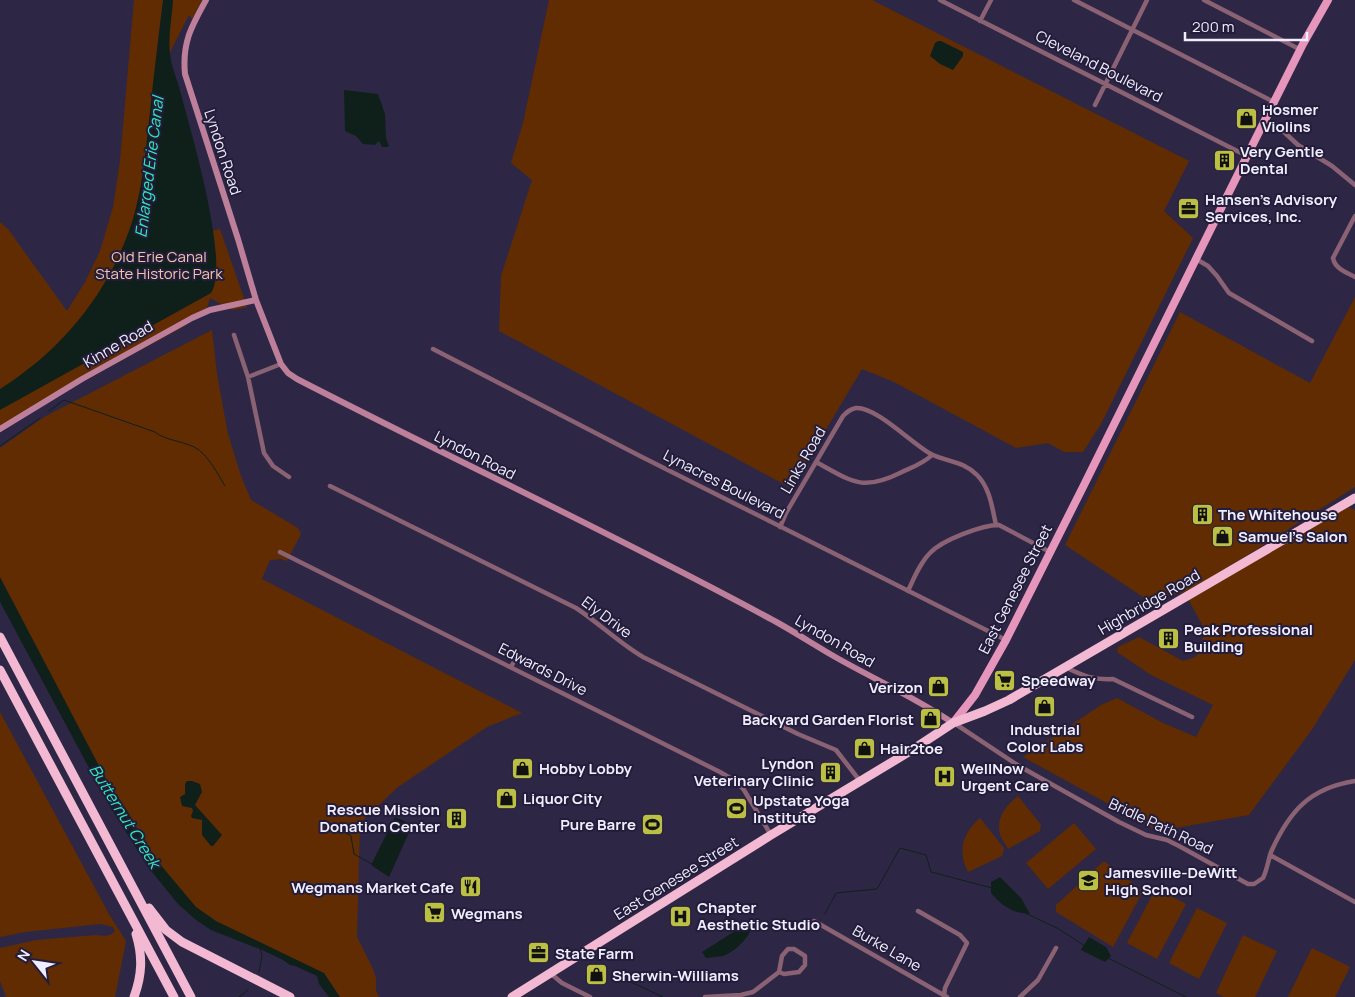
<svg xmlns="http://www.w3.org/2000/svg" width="1355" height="997" font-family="Manrope,sans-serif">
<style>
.green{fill:#612c02}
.water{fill:#0f201b}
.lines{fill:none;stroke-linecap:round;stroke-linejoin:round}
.stream{stroke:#0f201b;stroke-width:1}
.street{stroke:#8a6273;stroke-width:4.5}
.secondary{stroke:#be7f9b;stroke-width:6}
.primary{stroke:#e696ba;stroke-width:8}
.highway{stroke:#f4b9d2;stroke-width:9}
.labels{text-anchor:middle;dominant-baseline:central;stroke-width:4;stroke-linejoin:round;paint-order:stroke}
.street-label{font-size:15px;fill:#f0eefe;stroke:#231d3b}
.poi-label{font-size:15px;font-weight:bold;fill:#f0eefe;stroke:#231d3b;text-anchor:start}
.park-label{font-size:15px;fill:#f2c5ab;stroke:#231d3b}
.water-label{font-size:16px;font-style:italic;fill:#2ee9bd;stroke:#231d3b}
</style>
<rect width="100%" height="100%" fill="#2d2745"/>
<path class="green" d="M 134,0 L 202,0 L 192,19 L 189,15 L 164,64 L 211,231 L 220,229 L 247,307 L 233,310 L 210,298 L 207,308 L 185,326 L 0,426 L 0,222 L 8,229 L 67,311 L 85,282 L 100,251 L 113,207 L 120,161 Z
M 549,0 L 872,0 L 1189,161 L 1164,211 L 1193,238 L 1101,424 L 1083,452 L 1064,452 L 1048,443 L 1016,448 L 894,382 L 862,369 L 791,488 L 499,331 L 501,276 L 532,180 L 511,163 L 523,123 Z
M 1355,297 L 1355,487 L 1235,563 L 1185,592 L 1149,601 L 1065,545 L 1180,312 L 1310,383 Z
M 212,330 L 217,374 L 228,434 L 241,476 L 251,500 L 298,528 L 301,534 L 287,561 L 281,559 L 270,560 L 262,579 L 522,713 L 487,727 L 398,787 L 360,823 L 357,937 L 373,969 L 376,978 L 376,991 L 379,997 L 335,997 L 316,972 L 201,917 L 152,864 L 0,593 L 0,448 L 44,417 Z
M 1348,507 L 1355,510 L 1355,660 L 1313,728 L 1249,815 L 1158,831 L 1023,757 L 1101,705 L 1117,698 L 1161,722 L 1196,737 L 1213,705 L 1151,675 L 1117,652 L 1118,647 L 1139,637 L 1183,661 L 1195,657 L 1202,650 L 1202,641 L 1205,630 L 1188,599 Z
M 0,712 L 109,914 L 126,941 L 115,997 L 6,997 L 0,981 L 0,948 L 36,940 L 96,935 C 103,936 110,937 115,931 L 113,927 L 101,924 L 25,932 L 0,937 Z
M 1018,796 L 1041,825 L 1040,831 L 1008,849 C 1006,844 1001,839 1000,834 C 995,819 1007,804 1018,796 Z
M 980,818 L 1004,848 L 1002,856 L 968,872 C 957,851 963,833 980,818 Z
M 1074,823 L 1096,849 L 1048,889 L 1026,863 Z
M 1104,861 L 1143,891 L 1113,947 L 1056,912 L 1056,905 Z
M 1156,888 L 1186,904 L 1157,959 L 1127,943 Z
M 1197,908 L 1227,923 L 1199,979 L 1169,963 Z
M 1243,935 L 1277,951 L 1255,997 L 1224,997 L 1216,993 Z
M 1312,948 L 1350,967 L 1335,997 L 1288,997 Z"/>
<path class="water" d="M 163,0 L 173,0 C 172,16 168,38 170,54 C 171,65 176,76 179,87 C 189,125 231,263 211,293 L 0,410 L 0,389 C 62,350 109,293 132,222 C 142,190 145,155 149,121 C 153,81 158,40 163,0 Z
M 938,41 L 941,41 L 963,52 L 963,56 L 953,70 L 940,64 L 930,56 L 935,43 Z
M 344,90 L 378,94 L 385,114 L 386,138 L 389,146 L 387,147 L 382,147 L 379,141 L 375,145 L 363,144 L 356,136 L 345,131 Z
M 0,577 L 107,781 L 128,812 L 149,851 L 196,907 L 216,921 L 324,973 L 340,997 L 329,997 L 319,984 L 317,976 L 295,966 L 290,965 L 283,960 L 262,950 L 211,930 L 196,920 L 178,904 L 148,867 L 109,805 L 0,602 Z
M 187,781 L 192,781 L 200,784 L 202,792 L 195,805 L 222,835 L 213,846 L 211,846 L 202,835 L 202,820 L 192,818 L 191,816 L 193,811 L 192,808 L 182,806 L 180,797 L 185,794 L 185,784 Z
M 395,817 L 409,823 L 411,828 L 389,877 L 371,865 Z
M 1000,877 L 1021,898 L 1030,914 C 1012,913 1002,906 991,893 L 991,882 Z
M 754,919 C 753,934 737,951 723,956 C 718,957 712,957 706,958 L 702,952 Z
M 1089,937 L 1106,947 L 1111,956 L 1105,962 L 1081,950 Z"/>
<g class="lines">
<path class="stream" d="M 49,411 L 64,400 L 155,432 C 165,441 187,441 199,450 C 210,459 218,474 225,486
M 0,446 L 40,418
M 325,820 L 351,836 L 354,854 L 372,864
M 1025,913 L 1057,928 L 1085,946
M 825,914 L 836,893 L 877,889 L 900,848 L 926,855 L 931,872 L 992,888
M 1108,958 L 1186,997
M 259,972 L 262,956 L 260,948
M 616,975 L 663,997
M 239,997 L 248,990"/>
<path class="street" d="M 940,0 L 1247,156
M 1074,0 L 1274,102
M 1204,0 L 1301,50
M 980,21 L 991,0
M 1095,105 L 1147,0
M 1264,121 L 1284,132 L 1298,145 L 1332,166 L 1355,185
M 1355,216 L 1333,258 C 1335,269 1346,272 1355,277
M 1196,259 L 1208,266 L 1217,276 L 1229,293 L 1312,341
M 234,335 L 248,377 L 264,453 L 273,466 L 289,477
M 433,349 L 640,456 L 1006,640
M 248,377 L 281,364
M 816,462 C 853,482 862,492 902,472 C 913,467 924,463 932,455
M 330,486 L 576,608 C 599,623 619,643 643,657 L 798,734 L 836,750 L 860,781
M 780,527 L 786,513 L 843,416 C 847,412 850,409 856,408 C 877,407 912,444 931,454 C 947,462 964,461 977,475 C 990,488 992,507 996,525
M 280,552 L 720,772 L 737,782 L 744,790 L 771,835
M 908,591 C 914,578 920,563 930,553 C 942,540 982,525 999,525 L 1050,552
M 511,667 L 517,656
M 1067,668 C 1084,676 1093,680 1113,679 L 1192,717
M 954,723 L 1019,766 L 1119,822 L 1146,835 L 1167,840 L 1179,846 L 1248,884 L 1254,884 L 1263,878 C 1267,870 1268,861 1271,852 C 1289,812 1309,788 1355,781
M 1270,855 L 1355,902
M 918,911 L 960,935 L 967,943 L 945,988 L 944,996
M 814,921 L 947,997
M 788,949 L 794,949 L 805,956 L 805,965 L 799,972 L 784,974 L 779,972 L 782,956 Z
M 550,973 L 562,983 L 590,997
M 705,997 L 741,995 L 753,992 L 779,972
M 1020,997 L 1038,980 L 1056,948"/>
<path class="secondary" d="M 206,0 C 191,27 182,43 185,74 L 238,239 L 256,300 L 281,364 L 288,373 L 297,379 C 454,460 614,534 769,618 C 792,630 814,645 837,658 C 876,680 916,698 953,723
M 0,429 L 82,379 L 192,318 L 210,310 L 256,300"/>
<path class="primary" d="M 953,723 L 975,695 L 1006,640 L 1084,485 L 1247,156 L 1303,44 L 1328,0"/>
<path class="highway" d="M 0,637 L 191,997
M 0,670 L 174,997
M 149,908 L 166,930 L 182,942 L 290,997
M 134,997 C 142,975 143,957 136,934
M 512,997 L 771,835 L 912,750 L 953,723 L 985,711 L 1009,700 L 1355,498"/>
</g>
<defs>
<symbol id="shop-square" viewBox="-11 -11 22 22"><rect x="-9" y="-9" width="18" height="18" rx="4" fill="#bbc044" stroke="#231d3b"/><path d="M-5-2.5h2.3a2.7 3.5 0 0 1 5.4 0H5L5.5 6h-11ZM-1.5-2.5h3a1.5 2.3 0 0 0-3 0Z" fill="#111"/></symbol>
<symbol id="building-square" viewBox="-11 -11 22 22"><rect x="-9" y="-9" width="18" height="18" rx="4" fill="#bbc044" stroke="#231d3b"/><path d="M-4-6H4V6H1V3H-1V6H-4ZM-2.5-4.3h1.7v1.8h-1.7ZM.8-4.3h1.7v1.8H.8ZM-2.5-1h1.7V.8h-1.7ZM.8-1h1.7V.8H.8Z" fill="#111"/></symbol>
<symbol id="office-square" viewBox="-11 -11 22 22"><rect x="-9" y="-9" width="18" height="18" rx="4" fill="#bbc044" stroke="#231d3b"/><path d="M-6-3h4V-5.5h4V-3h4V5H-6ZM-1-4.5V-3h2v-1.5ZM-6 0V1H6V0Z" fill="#111"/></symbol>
<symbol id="supermarket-square" viewBox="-11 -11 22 22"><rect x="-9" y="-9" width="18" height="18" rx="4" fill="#bbc044" stroke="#231d3b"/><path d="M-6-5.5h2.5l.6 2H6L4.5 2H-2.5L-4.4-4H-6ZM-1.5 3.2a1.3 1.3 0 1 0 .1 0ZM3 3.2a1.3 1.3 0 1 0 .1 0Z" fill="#111"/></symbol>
<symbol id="hospital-square" viewBox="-11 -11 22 22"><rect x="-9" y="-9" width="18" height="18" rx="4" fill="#bbc044" stroke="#231d3b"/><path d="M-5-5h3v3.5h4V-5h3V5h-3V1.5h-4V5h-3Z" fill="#111"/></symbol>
<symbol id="stadium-square" viewBox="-11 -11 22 22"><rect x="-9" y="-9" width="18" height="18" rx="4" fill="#bbc044" stroke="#231d3b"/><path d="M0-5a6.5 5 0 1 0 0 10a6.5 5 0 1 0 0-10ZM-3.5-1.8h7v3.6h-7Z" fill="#111"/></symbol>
<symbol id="school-square" viewBox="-11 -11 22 22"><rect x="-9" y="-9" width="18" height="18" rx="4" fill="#bbc044" stroke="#231d3b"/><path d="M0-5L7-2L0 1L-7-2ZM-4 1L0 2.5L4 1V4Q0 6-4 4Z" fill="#111"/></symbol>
<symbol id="restaurant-square" viewBox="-11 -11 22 22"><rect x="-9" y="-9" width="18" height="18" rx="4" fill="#bbc044" stroke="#231d3b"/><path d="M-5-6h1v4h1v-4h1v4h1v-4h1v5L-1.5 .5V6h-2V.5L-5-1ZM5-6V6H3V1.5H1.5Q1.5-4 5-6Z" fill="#111"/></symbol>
</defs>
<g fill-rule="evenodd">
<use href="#shop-square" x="1234" y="106" width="25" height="25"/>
<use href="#building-square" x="1212" y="148" width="25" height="25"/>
<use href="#office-square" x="1176" y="196" width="25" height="25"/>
<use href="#building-square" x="1190" y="502" width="25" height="25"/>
<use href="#shop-square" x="1210" y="524" width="25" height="25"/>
<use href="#building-square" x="1156" y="626" width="25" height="25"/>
<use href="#supermarket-square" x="992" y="668" width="25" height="25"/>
<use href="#shop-square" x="926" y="674" width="25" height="25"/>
<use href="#shop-square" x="1032" y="694" width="25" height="25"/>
<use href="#shop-square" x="918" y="706" width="25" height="25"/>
<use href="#shop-square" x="852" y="736" width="25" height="25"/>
<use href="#shop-square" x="510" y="756" width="25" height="25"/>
<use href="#building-square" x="818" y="760" width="25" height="25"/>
<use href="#hospital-square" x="932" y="764" width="25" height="25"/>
<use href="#shop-square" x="494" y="786" width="25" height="25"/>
<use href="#stadium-square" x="724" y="796" width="25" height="25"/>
<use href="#building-square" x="444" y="806" width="25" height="25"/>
<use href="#stadium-square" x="640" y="812" width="25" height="25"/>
<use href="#school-square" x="1076" y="868" width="25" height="25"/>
<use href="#restaurant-square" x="458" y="874" width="25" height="25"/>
<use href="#supermarket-square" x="422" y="900" width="25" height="25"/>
<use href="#hospital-square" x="668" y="904" width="25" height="25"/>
<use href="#office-square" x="526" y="940" width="25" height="25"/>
<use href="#shop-square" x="584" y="962" width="25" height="25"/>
</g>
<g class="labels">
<g class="street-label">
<text transform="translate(1099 66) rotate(27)">Cleveland Boulevard</text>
<text transform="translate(223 152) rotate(72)">Lyndon Road</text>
<text transform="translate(118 344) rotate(-30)">Kinne Road</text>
<text transform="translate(475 455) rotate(27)">Lyndon Road</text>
<text transform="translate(803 460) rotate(-60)">Links Road</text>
<text transform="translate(724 484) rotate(27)">Lynacres Boulevard</text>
<text transform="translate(1015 589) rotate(-63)">East Genesee Street</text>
<text transform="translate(1149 602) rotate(-30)">Highbridge Road</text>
<text transform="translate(607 617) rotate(37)">Ely Drive</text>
<text transform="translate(835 641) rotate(30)">Lyndon Road</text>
<text transform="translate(543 669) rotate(27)">Edwards Drive</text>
<text transform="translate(1161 826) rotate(25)">Bridle Path Road</text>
<text transform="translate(676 878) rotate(-32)">East Genesee Street</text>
<text transform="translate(887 948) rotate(30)">Burke Lane</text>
</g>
<g class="poi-label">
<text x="1262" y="109">Hosmer<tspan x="1262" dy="17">Violins</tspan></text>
<text x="1240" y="151">Very Gentle<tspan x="1240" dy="17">Dental</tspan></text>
<text x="1205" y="199">Hansen's Advisory<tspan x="1205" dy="17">Services, Inc.</tspan></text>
<text x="1218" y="514">The Whitehouse</text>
<text x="1238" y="536">Samuel's Salon</text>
<text x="1184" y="629">Peak Professional<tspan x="1184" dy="17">Building</tspan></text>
<text x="1021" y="680">Speedway</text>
<text x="923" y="687" text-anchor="end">Verizon</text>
<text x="914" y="719" text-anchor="end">Backyard Garden Florist</text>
<text x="1045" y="729" text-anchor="middle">Industrial<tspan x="1045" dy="17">Color Labs</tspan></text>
<text x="880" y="748">Hair2toe</text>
<text x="814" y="763" text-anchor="end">Lyndon<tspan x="814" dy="17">Veterinary Clinic</tspan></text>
<text x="539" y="768">Hobby Lobby</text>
<text x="961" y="768">WellNow<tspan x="961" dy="17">Urgent Care</tspan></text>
<text x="523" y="798">Liquor City</text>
<text x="753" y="800">Upstate Yoga<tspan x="753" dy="17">Institute</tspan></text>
<text x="440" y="809" text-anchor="end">Rescue Mission<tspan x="440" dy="17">Donation Center</tspan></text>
<text x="636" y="824" text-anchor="end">Pure Barre</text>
<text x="1105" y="872">Jamesville-DeWitt<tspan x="1105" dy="17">High School</tspan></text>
<text x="454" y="887" text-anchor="end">Wegmans Market Cafe</text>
<text x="697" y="907">Chapter<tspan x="697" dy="17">Aesthetic Studio</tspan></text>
<text x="451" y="913">Wegmans</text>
<text x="555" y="953">State Farm</text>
<text x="612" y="975">Sherwin-Williams</text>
</g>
<g class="park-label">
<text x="159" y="256">Old Erie Canal<tspan x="159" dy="17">State Historic Park</tspan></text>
</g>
<g class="water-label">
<text transform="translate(149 167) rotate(-83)">Enlarged Erie Canal</text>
<text transform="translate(125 816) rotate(58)">Butternut Creek</text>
</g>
</g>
<g transform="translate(35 962) rotate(300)" stroke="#231d3b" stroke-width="4" paint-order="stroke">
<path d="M0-4L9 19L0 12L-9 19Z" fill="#f0eefe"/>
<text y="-8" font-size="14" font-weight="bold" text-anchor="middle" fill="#f0eefe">N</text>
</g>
<path d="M1185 32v8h122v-8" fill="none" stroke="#f0eefe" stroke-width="2.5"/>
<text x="1192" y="32" font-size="15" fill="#f0eefe" stroke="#231d3b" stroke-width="4" paint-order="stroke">200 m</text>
</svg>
